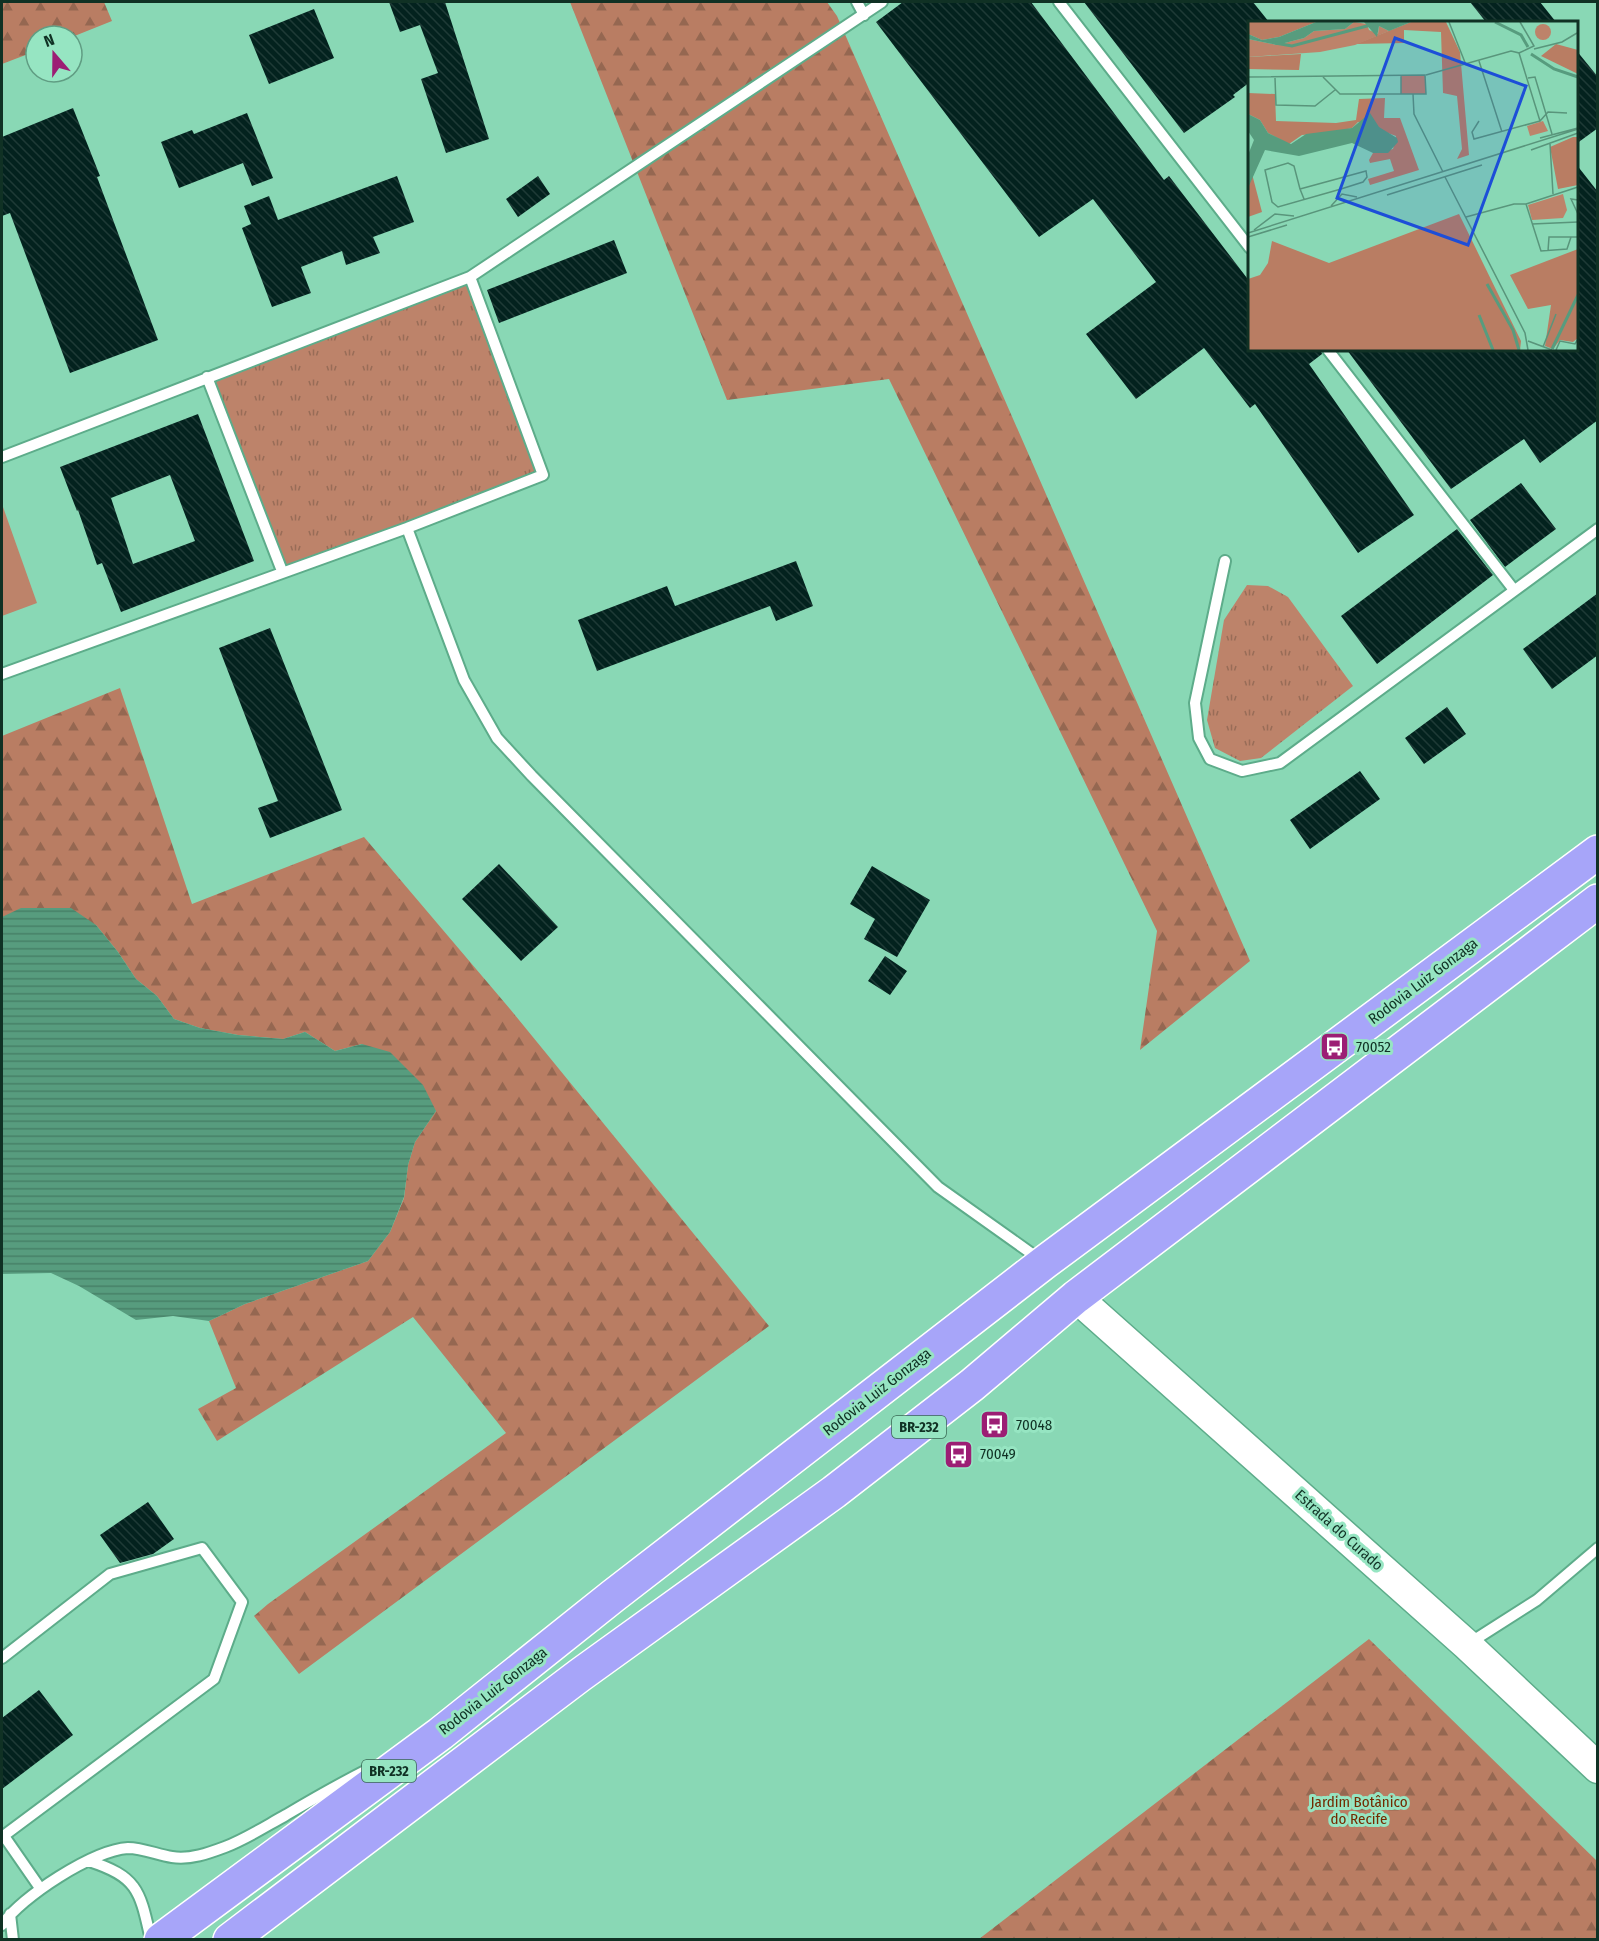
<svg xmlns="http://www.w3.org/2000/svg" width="1599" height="1941" font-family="'Fira Sans Condensed',sans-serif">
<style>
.grass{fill:url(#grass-tufts)}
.forest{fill:url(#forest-firs)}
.pitch{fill:#bd836a}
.water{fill:url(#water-rules)}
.building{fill:url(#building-back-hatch);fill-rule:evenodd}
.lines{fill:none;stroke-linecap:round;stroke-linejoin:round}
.lane-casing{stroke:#5dac8a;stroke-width:14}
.secondary-casing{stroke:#5dac8a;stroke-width:33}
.highway-casing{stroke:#fff;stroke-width:36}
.lane{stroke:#fff;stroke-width:10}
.secondary{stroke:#fff;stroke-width:30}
.highway{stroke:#a7a5f9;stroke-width:33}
.labels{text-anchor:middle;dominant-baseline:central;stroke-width:6;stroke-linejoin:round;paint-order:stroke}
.shield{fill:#96e5c2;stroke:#386753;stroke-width:1.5}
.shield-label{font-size:14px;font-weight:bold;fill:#103124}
.street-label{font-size:15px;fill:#103124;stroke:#96e5c2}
.poi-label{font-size:15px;fill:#103124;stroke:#96e5c2;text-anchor:start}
.park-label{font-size:15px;fill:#732a00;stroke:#96e5c2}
.inset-river{fill:none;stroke:#579c7e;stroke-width:3}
.inset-road{fill:none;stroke:#59957b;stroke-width:1.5}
.view{fill:#1d4ed8;fill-opacity:0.15;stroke:#1d4ed8;stroke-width:3}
.inset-edge{fill:none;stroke:#103124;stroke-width:3}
</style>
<defs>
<pattern id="grass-tufts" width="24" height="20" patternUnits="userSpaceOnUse" patternTransform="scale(1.5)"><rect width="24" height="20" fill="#bd836a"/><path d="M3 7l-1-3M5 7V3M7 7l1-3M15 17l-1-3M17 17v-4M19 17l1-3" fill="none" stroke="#986c57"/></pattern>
<pattern id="forest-firs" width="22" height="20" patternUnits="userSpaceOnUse" patternTransform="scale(1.5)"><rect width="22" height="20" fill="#b97d63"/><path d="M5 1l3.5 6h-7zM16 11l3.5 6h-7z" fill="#956751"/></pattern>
<pattern id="water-rules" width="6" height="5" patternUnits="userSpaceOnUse" patternTransform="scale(1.5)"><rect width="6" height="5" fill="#579c7e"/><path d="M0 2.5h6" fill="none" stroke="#478067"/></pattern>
<pattern id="building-back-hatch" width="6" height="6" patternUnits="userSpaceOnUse" patternTransform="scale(1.5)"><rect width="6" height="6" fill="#03221e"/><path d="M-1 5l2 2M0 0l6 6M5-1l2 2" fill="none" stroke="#1e3a36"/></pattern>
</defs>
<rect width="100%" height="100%" fill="#89d8b5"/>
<path class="grass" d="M 470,277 L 543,475 L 282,571 L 207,377 Z
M 1247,585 L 1268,586 L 1288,597 L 1353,686 L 1261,758 L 1240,761 L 1215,748 L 1207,720 L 1224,620 Z"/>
<path class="forest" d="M 2,2 L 104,2 L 112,21 L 72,37 L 36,36 L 36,51 L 2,64 Z
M 570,2 L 827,2 L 837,16 L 1250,961 L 1140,1050 L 1157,931 L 889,379 L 727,400 Z
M 120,688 L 192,904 L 364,837 L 510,1009 L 769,1326 L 299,1674 L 254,1616 L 268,1604 L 506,1433 L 413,1317 L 217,1441 L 198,1409 L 236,1388 L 209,1321 L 245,1304 L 368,1261 L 390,1232 L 404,1198 L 408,1165 L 415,1142 L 436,1111 L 362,1044 L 335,1051 L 305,1032 L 283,1039 L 238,1035 L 200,1028 L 174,1019 L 157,996 L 136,979 L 118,952 L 96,925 L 2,917 L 2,736 Z
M 1369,1639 L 1597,1861 L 1597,1939 L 979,1939 Z"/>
<path class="pitch" d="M 3,507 L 37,603 L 2,616 L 2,508 Z"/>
<path class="water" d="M 21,908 L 71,908 L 96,925 L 118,952 L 136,979 L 157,996 L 174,1019 L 200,1028 L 238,1035 L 283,1039 L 305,1032 L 335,1051 L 362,1044 L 390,1052 L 423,1085 L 436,1111 L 415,1142 L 408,1165 L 404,1197 L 390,1232 L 368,1261 L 245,1304 L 209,1321 L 173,1316 L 136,1320 L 79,1286 L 51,1273 L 2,1274 L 2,917 Z"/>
<path class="building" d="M 389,2 L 445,2 L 489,139 L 446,153 L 421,79 L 438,73 L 420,25 L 400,32 Z
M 903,2 L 1031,2 L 1164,180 L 1169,176 L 1250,282 L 1250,350 L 1321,350 L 1322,354 L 1309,364 L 1414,515 L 1358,553 L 1255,404 L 1250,408 L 1204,348 L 1136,399 L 1086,334 L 1156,282 L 1093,199 L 1039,237 L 876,22 Z
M 1084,2 L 1253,2 L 1269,22 L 1250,22 L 1250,82 L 1233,95 L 1235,97 L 1184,133 Z
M 1470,2 L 1540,2 L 1556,22 L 1486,22 Z
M 314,9 L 334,58 L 269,84 L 249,35 Z
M 1576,50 L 1598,77 L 1598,128 L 1576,144 Z
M 73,108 L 100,176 L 97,177 L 158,340 L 70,373 L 10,213 L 2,216 L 2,137 Z
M 247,113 L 273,178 L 252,186 L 243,163 L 179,188 L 161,142 L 192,130 L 194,134 Z
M 1576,164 L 1598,192 L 1598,420 L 1540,463 L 1524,439 L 1451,489 L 1347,350 L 1576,350 Z
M 397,176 L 414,222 L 373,237 L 380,253 L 346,265 L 342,251 L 301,267 L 311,293 L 272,307 L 242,228 L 251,224 L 244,206 L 269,196 L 278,220 Z
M 538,176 L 550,194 L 518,217 L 506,199 Z
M 614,240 L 627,273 L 499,323 L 487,290 Z
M 198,414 L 254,561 L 121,612 L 102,563 L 97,565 L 78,510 L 77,511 L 60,467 ZM 170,475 L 195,541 L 133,564 L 111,498 Z
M 1521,483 L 1556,529 L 1505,567 L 1470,520 Z
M 1457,529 L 1493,575 L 1377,664 L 1341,616 Z
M 796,561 L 813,606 L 776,621 L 770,606 L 597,671 L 578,620 L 667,586 L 675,606 Z
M 1598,593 L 1598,655 L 1552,689 L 1523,649 Z
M 270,628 L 342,810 L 270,838 L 258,808 L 278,801 L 219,648 Z
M 1447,707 L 1466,734 L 1424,764 L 1405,738 Z
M 1360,771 L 1380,799 L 1310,849 L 1290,820 Z
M 499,864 L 558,927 L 521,961 L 462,899 Z
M 872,866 L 930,900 L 897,957 L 864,939 L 875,919 L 850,904 Z
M 885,956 L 907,971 L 890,995 L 868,981 Z
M 148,1502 L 174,1539 L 153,1554 L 120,1563 L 100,1535 Z
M 39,1690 L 73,1735 L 2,1789 L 2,1718 Z"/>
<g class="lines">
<defs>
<path id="lane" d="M 857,2 L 864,15
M 1059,2 L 1250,248
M 470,277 L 882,2
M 1328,350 L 1514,590
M 207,377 L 282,571
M 2,457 L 470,277 L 543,475 L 407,528 L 2,674
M 407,528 L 464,680 L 497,738 L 532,776 L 938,1187 L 1042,1261
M 1225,561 L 1195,703 L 1199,738 L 1210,759 L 1242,771 L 1280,763 L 1598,529
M 1468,1644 L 1537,1600 L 1598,1548
M 2,1658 L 110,1574 L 202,1548 L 242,1602 L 214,1679 L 2,1837
M 4,1836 L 40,1888
M 89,1861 C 139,1877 140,1892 151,1940
M 10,1914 L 13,1940
M 2,1925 C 21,1897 93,1850 128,1848 C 143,1848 158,1855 172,1857 C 190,1860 209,1853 225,1847 C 246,1839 266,1826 286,1815 C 313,1799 341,1783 369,1769"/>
<path id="secondary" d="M 1076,1297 L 1467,1645 L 1598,1768"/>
<path id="highway" d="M 161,1940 L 440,1734 L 613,1596 L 1045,1262 L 1598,852
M 230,1940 L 580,1675 L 834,1492 L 972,1385 L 1076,1297 L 1598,901"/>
</defs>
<use href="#lane" class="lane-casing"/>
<use href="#secondary" class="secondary-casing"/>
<use href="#highway" class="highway-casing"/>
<use href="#lane" class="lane"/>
<use href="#secondary" class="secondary"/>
<use href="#highway" class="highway"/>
</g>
<defs>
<symbol id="bus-square" viewBox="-11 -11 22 22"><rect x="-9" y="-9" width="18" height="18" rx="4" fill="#9c1e74" stroke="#96e5c2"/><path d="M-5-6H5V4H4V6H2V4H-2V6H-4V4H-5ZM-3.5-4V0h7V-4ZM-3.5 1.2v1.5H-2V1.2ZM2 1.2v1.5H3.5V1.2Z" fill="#fff"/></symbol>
</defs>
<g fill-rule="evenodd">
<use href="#bus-square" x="1318" y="1030" width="33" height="33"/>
<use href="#bus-square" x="978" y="1408" width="33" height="33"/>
<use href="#bus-square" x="942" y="1438" width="33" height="33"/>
</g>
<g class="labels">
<g class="shield">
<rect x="892" y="1416" width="54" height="22" rx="4.5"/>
<rect x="362" y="1760" width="54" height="22" rx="4.5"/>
</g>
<g class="shield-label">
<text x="919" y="1427">BR-232</text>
<text x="389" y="1771">BR-232</text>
</g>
<g class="street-label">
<text transform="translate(1423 981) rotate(-37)">Rodovia Luiz Gonzaga</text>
<text transform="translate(877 1392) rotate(-38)">Rodovia Luiz Gonzaga</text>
<text transform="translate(1339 1530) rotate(42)">Estrada do Curado</text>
<text transform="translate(493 1691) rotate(-38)">Rodovia Luiz Gonzaga</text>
</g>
<g class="poi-label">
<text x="1356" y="1047">70052</text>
<text x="1016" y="1425">70048</text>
<text x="980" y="1454">70049</text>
</g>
<g class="park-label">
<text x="1359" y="1802">Jardim Botânico<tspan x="1359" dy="17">do Recife</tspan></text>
</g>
</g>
<g transform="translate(1248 21)">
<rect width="330" height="330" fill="#89d8b5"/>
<path d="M 153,54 L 177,54 L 178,73 L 153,73 ZM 295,100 L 300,110 L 282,115 L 279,105 ZM 315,173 L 319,189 L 315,197 L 284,199 L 280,184 Z" fill="#bd836a"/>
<path d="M 0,1 L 68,1 L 31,16 L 14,19 L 0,13 ZM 163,1 L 198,1 L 212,31 L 221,134 L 209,138 L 214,128 L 209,75 L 195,72 L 193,11 L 156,9 L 156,22 L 108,23 ZM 308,23 L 330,29 L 330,53 L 293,35 ZM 53,33 L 51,49 L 0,48 L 0,36 ZM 0,72 L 27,73 L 28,100 L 88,102 L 108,99 L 111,78 L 137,77 L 136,97 L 152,97 L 171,149 L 122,164 L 120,158 L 146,150 L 142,138 L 122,142 L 121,139 L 125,132 L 145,128 L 148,115 L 110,101 L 104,107 L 83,112 L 54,114 L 41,123 L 20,112 L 12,99 L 0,93 ZM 325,116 L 330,116 L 330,164 L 310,168 L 302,126 ZM 0,153 L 4,153 L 14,191 L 0,196 ZM 211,193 L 273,320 L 272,329 L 0,329 L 0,258 L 12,254 L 20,242 L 24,220 L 81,242 ZM 330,228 L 330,317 L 325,321 L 312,319 L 305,328 L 297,325 L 303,284 L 280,288 L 262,254 Z" fill="#b97d63"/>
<path d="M 106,1 L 119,3 L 121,9 L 130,13 L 131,5 L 141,10 L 107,24 L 72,31 L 0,36 L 0,18 L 29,24 L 56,17 L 66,10 L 97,8 Z" fill="#bd836a"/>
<path d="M287 11a8 8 0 1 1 16 0a8 8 0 1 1-16 0Z" fill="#bd836a"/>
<path d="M 68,1 L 106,1 L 97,8 L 66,10 L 56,17 L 29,24 L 0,18 L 0,13 L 14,19 L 31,16 ZM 116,1 L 163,1 L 141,10 L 131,5 L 129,16 ZM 122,92 L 131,106 L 149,117 L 150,121 L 140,132 L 125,132 L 104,122 L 51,135 L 17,129 L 0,167 L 0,134 L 6,119 L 0,110 L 0,93 L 12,99 L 20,112 L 43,123 L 58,113 L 104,107 Z" fill="#579c7e"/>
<path class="inset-river" d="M 247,1 L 273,14 L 280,26M 27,22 L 44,25 L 134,1M 283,33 L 306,48 L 330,56M 239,263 L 265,309 L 271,329M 231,294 L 245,329M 304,328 L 330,274"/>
<path class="inset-road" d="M 201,1 L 218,44M 286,28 L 314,21 L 329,12M 271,32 L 286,25 L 272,1M 231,40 L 254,111M 153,54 L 153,73M 178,54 L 263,30 L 271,32 L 292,100 L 226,118 L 224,111 L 231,100M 0,56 L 177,54 L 178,73 L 92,73 L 75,56M 27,57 L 28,84 L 67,85 L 87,69M 280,57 L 287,56 L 304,113M 165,73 L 166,93 L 195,151M 292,100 L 300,91 L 319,92M 292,117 L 330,107M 302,123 L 305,173M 283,129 L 330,112M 197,156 L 277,312 L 280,329M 330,166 L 278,183 L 293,230 L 319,228 L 323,216 L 330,216M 52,168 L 118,150 L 119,156 L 115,161 L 93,168 L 30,186 L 24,181 L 17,149 L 40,142 L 46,145 L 52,168 L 56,178M 139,174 L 234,144M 330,179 L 323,178 L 330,193M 83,185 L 94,173 L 109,176M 218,196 L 266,183 L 278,183M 284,203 L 330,201M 6,209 L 27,193 L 46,195M 0,212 L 330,108M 0,216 L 39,204M 300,230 L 301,216 L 323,216M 280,320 L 304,329M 295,326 L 308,293M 308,329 L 312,320 L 327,323 L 330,318"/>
<path class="view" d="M 147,17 L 278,65 L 220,224 L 89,177 Z"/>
<rect width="330" height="330" class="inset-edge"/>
</g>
<rect width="1599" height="1941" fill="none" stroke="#103124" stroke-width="6"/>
<g transform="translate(54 54) rotate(340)"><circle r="28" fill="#96e5c2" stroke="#609d83" stroke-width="1.5"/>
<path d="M0-4.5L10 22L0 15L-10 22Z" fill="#9c1e74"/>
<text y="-9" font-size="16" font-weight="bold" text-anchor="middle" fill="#103124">N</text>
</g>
</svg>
